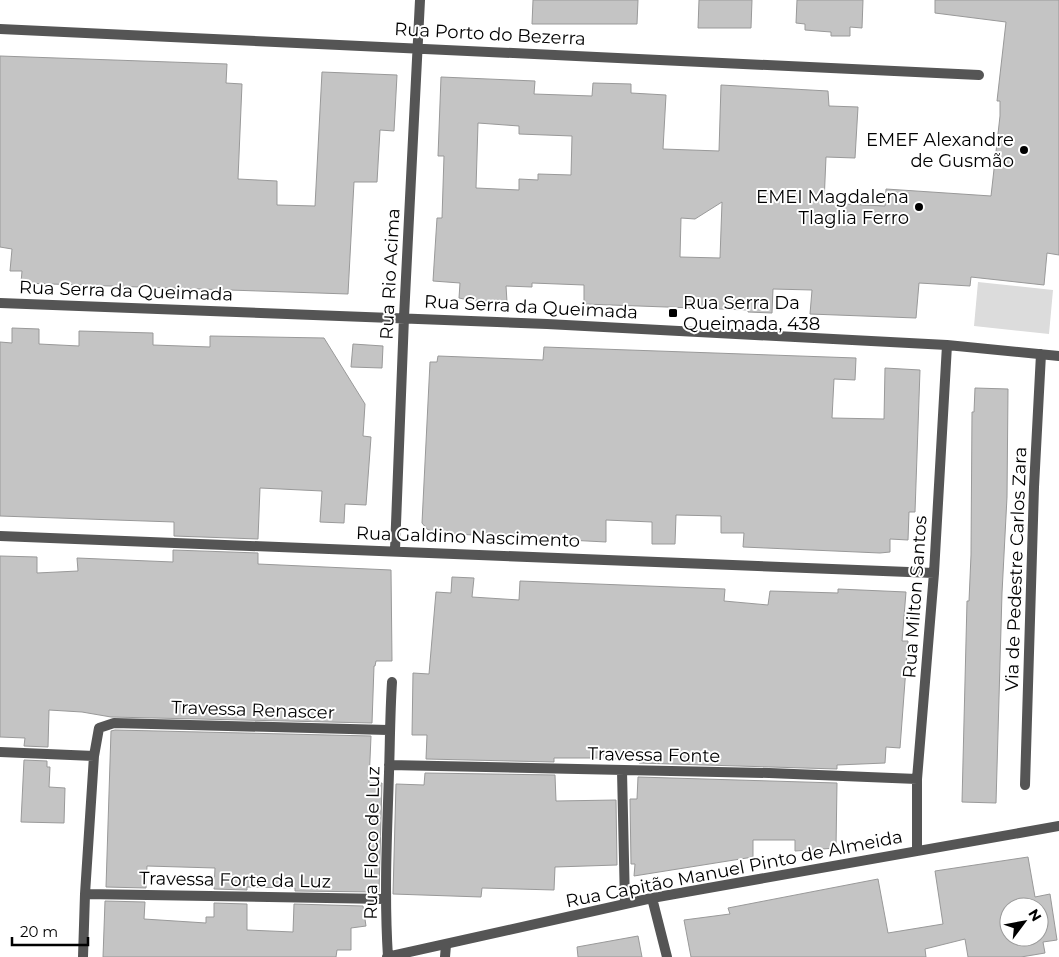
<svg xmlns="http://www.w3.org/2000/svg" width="1059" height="957" font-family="Montserrat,sans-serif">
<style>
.green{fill:#dcdcdc}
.building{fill:#c4c4c4;stroke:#999;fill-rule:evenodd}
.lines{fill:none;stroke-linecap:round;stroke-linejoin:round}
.minor{stroke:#555;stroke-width:10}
.poi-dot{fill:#000;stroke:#fff;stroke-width:2}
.labels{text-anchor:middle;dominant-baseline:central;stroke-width:4;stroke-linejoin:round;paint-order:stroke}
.street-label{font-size:18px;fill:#000;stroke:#fff}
.poi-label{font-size:18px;fill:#000;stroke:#fff;text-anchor:end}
</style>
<rect width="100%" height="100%" fill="#fff"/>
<path class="green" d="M 978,282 L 1053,290 L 1049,334 L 974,326 Z"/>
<path class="building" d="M 533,0 L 638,0 L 637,24 L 532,24 Z
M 699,0 L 752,0 L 751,28 L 698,28 Z
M 797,0 L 863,0 L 862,28 L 850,27 L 850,36 L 831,36 L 831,32 L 805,30 L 805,24 L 796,23 Z
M 935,0 L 1059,0 L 1059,255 L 1047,253 L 1044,285 L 971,277 L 970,286 L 919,283 L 916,318 L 810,314 L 812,290 L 773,289 L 772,313 L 748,312 L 748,310 L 584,304 L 584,285 L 532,283 L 532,287 L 506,286 L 507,302 L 469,300 L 459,298 L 460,283 L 433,281 L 437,218 L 442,218 L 444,156 L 438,156 L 441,77 L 535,81 L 534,94 L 592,96 L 593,83 L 631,84 L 631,93 L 666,95 L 663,149 L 719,151 L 721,85 L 828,91 L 829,106 L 858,107 L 855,158 L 826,157 L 824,203 L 885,206 L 886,189 L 991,196 L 1000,116 L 1000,101 L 997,101 L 1006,22 L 935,13 ZM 478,123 L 519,126 L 519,134 L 572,136 L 571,175 L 538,174 L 538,180 L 519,179 L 519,190 L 476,188 ZM 722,202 L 720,258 L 680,257 L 681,218 L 695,219 Z
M 0,56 L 227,64 L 226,83 L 242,84 L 238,179 L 277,181 L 277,205 L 315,206 L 322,72 L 397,75 L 394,131 L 380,130 L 377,182 L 354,182 L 348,294 L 21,283 L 22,271 L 10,271 L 12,249 L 0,247 Z
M 12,328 L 39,329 L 39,344 L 79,346 L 79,331 L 153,333 L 153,345 L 210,347 L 210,336 L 324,338 L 365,404 L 363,436 L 371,437 L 366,505 L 345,504 L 344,523 L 320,522 L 322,491 L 260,488 L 258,539 L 174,536 L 174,522 L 0,516 L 0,342 L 12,343 Z
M 353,344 L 383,346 L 382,368 L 351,367 Z
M 544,347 L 856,358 L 855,380 L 834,379 L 832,418 L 884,419 L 885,368 L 920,370 L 915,512 L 909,512 L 908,540 L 890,539 L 890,552 L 880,553 L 743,547 L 744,533 L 721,533 L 721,516 L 676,515 L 675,544 L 652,544 L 652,522 L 606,520 L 606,542 L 436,533 L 427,529 L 422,523 L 430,362 L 437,362 L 438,356 L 543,360 Z
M 975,388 L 1008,389 L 1007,497 L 1002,593 L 996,803 L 962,802 L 967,601 L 969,601 L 971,555 L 972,412 L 974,412 Z
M 173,550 L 258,553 L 258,564 L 391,570 L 392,661 L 376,661 L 375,666 L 374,666 L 372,723 L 111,717 L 82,712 L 49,710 L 48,747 L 24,746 L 25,738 L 0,737 L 0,556 L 37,557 L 37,573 L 78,571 L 77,558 L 173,562 Z
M 452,577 L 474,578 L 472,597 L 519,600 L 520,581 L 725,589 L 724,601 L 768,605 L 770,591 L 838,593 L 838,589 L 906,592 L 902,641 L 908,641 L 900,748 L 886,747 L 885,763 L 837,765 L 837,769 L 639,763 L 639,760 L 603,758 L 554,758 L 554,762 L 426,759 L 427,735 L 412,735 L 413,673 L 429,674 L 436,592 L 451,593 Z
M 115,730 L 371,736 L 369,783 L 382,783 L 379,892 L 295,891 L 295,888 L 247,887 L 247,890 L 214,889 L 215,868 L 147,866 L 146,888 L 106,887 L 111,731 Z
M 24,760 L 47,761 L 47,767 L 50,767 L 49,787 L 65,788 L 64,823 L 21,822 Z
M 425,773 L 555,775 L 556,801 L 616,800 L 617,865 L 555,867 L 554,890 L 482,888 L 481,897 L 393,894 L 396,784 L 424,785 Z
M 638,777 L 837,783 L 836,848 L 795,851 L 795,840 L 753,840 L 753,857 L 634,876 L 635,864 L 631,864 L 630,799 L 637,799 Z
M 1028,857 L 1035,897 L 1050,894 L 1057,940 L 1043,942 L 1045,953 L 1021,957 L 968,957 L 965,939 L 925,949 L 926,957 L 691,957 L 684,920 L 730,914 L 728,908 L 878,879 L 888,933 L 943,924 L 935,871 ZM 1009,907 L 1039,907 L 1039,937 L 1009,937 Z
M 105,901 L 145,902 L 144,919 L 206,923 L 206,917 L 214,917 L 214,903 L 247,904 L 247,930 L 293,932 L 294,904 L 363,906 L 366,926 L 351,928 L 351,950 L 337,950 L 336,957 L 103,957 Z
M 638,936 L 642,957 L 578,957 L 577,947 Z"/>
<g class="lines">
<path class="minor" d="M 0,29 L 979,75
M 0,303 L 547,324 L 947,345 L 1059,356
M 0,536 L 934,573
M 395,550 L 404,317 L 420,0
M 0,752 L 94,756
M 389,765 L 769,773 L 917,779
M 622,771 L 625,904
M 1025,785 L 1034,487 L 1041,354
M 917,851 L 917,779 L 934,573 L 947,345
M 85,894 L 385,899
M 652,898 L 667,957
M 83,957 L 85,894 L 94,756 L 99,728 L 114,723 L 388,730
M 387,957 L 652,898 L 1059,826
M 388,957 C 384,895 387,835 389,773 C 390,743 390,713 392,682
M 445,957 L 446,945"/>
</g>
<g class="poi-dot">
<circle cx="1024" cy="150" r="5"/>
<circle cx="919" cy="207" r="5"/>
<rect x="668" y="308" width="10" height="10" rx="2.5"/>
</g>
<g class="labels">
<g class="street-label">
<text transform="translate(490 34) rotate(3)">Rua Porto do Bezerra</text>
<text transform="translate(390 274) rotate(-87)">Rua Rio Acima</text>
<text transform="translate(126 291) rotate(2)">Rua Serra da Queimada</text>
<text transform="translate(531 307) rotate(3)">Rua Serra da Queimada</text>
<text transform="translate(468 537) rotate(2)">Rua Galdino Nascimento</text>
<text transform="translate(1016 569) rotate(-88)">Via de Pedestre Carlos Zara</text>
<text transform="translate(915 597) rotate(-86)">Rua Milton Santos</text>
<text transform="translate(253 710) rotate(2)">Travessa Renascer</text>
<text transform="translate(654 755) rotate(1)">Travessa Fonte</text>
<text transform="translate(372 843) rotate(-89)">Rua Floco de Luz</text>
<text transform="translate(734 869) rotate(-11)">Rua Capitão Manuel Pinto de Almeida</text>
<text transform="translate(235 880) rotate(1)">Travessa Forte da Luz</text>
</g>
<g class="poi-label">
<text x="1014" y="140">EMEF Alexandre<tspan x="1014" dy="21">de Gusmão</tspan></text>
<text x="909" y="197">EMEI Magdalena<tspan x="909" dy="21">Tlaglia Ferro</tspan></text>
<text x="683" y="303" text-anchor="start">Rua Serra Da<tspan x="683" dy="21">Queimada, 438</tspan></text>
</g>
</g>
<g transform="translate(1024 922) rotate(58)"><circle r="24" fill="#ffffff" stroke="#999999"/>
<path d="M0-4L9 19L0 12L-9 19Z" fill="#000000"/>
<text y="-8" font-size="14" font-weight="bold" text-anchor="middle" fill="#000000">N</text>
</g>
<path d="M12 937v8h76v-8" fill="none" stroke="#000000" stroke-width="2.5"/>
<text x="20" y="937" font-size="15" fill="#000000" stroke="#ffffff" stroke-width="4" paint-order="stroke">20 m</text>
</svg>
